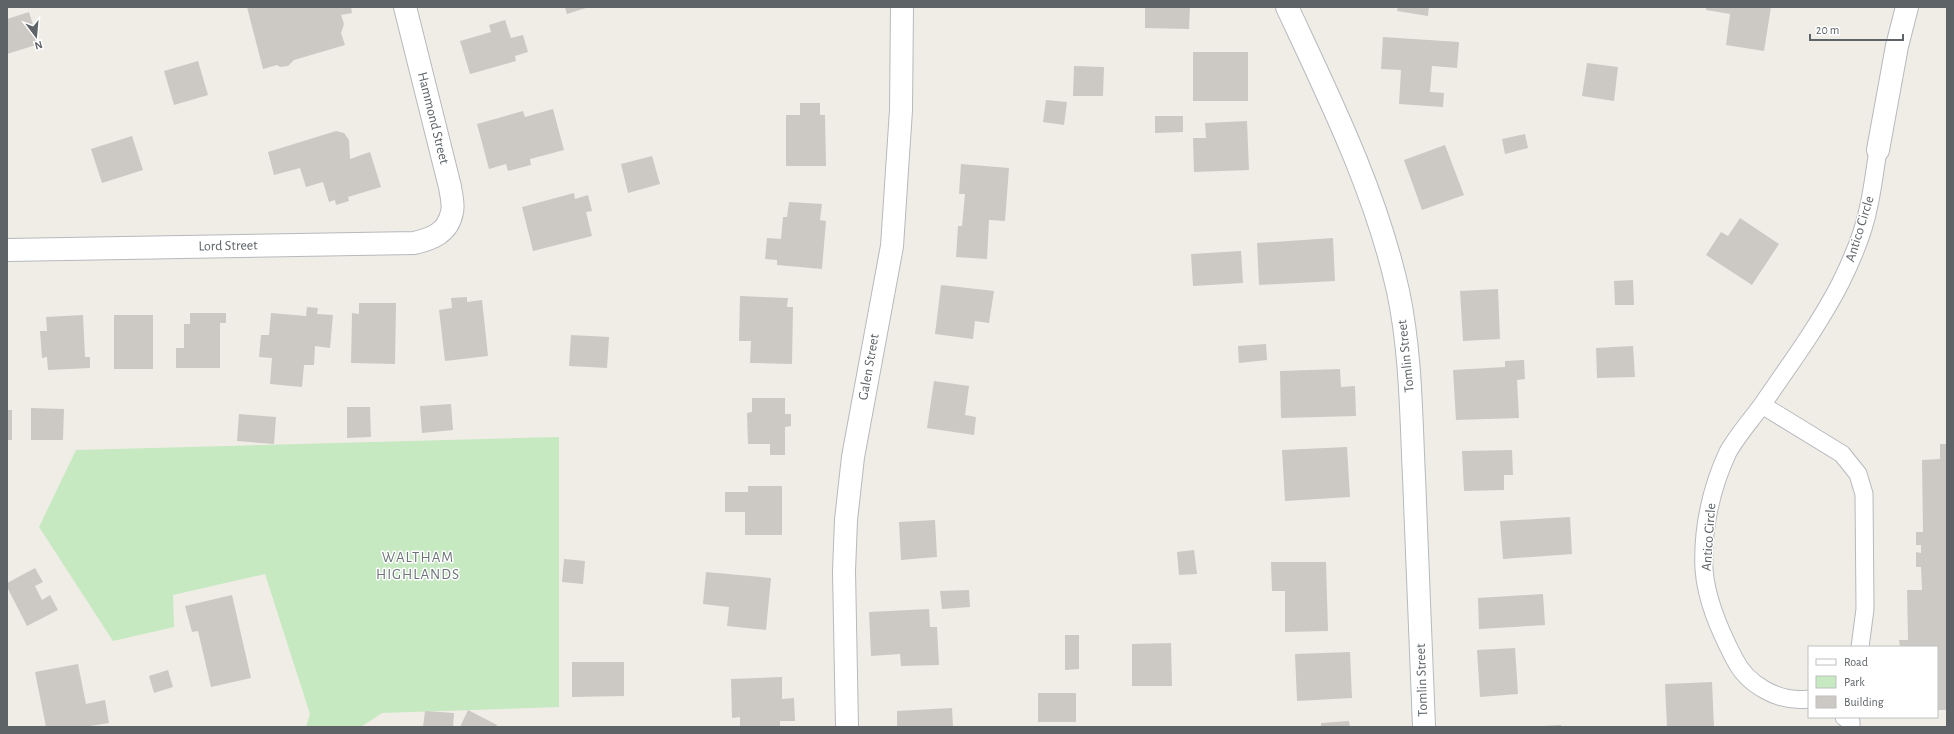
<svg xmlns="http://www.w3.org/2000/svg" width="1954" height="734" font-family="'Alegreya Sans',sans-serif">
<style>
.green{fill:#c6e9c1}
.building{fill:#ccc8c3}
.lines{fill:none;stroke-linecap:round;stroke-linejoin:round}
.lane-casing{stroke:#b6b9bd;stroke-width:19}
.street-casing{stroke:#b6b9bd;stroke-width:24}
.secondary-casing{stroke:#b4babe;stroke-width:24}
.lane{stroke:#fff;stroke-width:17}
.street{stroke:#fff;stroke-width:22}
.secondary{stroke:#fff;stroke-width:22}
.labels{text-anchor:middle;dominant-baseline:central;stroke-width:3;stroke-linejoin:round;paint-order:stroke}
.street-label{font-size:14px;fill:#5d6367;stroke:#fff}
.neighbourhood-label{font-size:15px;letter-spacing:1px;fill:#6e7579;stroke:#fff}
</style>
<rect width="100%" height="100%" fill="#f0ede6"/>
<path class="green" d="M 559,437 L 559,707 L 382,713 L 361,727 L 306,727 L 310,714 L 265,574 L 173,595 L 174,627 L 113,641 L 39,527 L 76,450 Z"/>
<path class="building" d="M 247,7 L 351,7 L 352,13 L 341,15 L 344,24 L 341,33 L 345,45 L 294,60 L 288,66 L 280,67 L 277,65 L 263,69 Z
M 565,7 L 589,7 L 567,14 Z
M 1145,7 L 1190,7 L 1189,29 L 1145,28 Z
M 1398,7 L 1429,7 L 1428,16 L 1397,11 Z
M 1706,7 L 1771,7 L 1764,51 L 1726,45 L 1730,14 L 1706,10 Z
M 29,12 L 39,44 L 7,54 L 7,19 Z
M 505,20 L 511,38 L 523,35 L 528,52 L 515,56 L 516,61 L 470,74 L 460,41 L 491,32 L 489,25 Z
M 1383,37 L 1459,42 L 1457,68 L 1432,66 L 1430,92 L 1444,93 L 1443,107 L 1399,104 L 1401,70 L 1381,69 Z
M 1193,52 L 1248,52 L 1248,101 L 1193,101 Z
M 198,61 L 208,95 L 174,105 L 164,71 Z
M 1587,63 L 1618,67 L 1614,101 L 1582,96 Z
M 1074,66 L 1104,67 L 1103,96 L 1073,96 Z
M 1046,100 L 1067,102 L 1064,125 L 1043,122 Z
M 800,103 L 820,103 L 820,115 L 825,115 L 826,166 L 786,166 L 786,115 L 800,115 Z
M 553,109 L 564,150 L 530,159 L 531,165 L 508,171 L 506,164 L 489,169 L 477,124 L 523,111 L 525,117 Z
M 1155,116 L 1183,116 L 1183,132 L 1155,133 Z
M 1247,121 L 1249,170 L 1194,172 L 1193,138 L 1206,138 L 1205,123 Z
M 336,131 L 344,133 L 349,140 L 350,159 L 370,152 L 381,187 L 348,197 L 349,201 L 336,205 L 335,200 L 329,202 L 323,182 L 306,187 L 300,168 L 274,175 L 268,152 Z
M 1525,134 L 1528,148 L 1505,154 L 1502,139 Z
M 132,136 L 143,170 L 102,183 L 91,149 Z
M 1445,145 L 1464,195 L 1422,210 L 1404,160 Z
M 652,156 L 660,184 L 628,193 L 621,164 Z
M 961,164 L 1009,168 L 1005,221 L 989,220 L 987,259 L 956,257 L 958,226 L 962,226 L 965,194 L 959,194 Z
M 574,193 L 575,199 L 588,195 L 592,211 L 586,212 L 592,236 L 533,251 L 522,207 Z
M 789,202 L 822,204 L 820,220 L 826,221 L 822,269 L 777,265 L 777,260 L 765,259 L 767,238 L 781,239 L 783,217 L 787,217 Z
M 1740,218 L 1779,244 L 1752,285 L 1706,255 L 1721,232 L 1728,236 Z
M 1333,238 L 1335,281 L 1259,285 L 1257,243 Z
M 1241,251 L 1243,283 L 1193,286 L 1191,254 Z
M 1633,280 L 1634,305 L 1615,305 L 1614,281 Z
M 941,285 L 994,291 L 989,323 L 975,321 L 973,339 L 935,334 Z
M 1498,289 L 1500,339 L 1463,341 L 1460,291 Z
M 740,296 L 788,298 L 787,307 L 793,307 L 792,364 L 750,363 L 751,341 L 739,341 Z
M 467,297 L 467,302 L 482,300 L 488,356 L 445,361 L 439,310 L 452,308 L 451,298 Z
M 359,303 L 396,303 L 395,364 L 351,363 L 352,313 L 359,314 Z
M 307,307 L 318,308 L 317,314 L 333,315 L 330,348 L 315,346 L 314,365 L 304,365 L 302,387 L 270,384 L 272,358 L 259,357 L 261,335 L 269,335 L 271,313 L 306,316 Z
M 190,313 L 226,313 L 226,323 L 220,323 L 220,368 L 176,368 L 176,348 L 184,348 L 184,324 L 190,324 Z
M 83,315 L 85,357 L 90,357 L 90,368 L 48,370 L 47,357 L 42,358 L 40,331 L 47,331 L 46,317 Z
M 114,315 L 153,315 L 153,369 L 114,369 Z
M 571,335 L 609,337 L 607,368 L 569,366 Z
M 1266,344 L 1267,360 L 1239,363 L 1238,346 Z
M 1633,346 L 1635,377 L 1597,378 L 1596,348 Z
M 1524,360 L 1525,379 L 1517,380 L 1519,418 L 1456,420 L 1453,370 L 1505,367 L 1505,361 Z
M 1340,369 L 1341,387 L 1355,386 L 1356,416 L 1281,418 L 1280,371 Z
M 934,381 L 969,386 L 965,415 L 976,417 L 974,435 L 927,428 Z
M 752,398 L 785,398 L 785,414 L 791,414 L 791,426 L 785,427 L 785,455 L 770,455 L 770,444 L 748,444 L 747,413 L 752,412 Z
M 451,404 L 453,430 L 422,433 L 420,406 Z
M 347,407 L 370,407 L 371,437 L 347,438 Z
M 31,408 L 64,409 L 63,440 L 31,440 Z
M 7,410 L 12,410 L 12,440 L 7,440 Z
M 239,414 L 276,417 L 274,444 L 237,441 Z
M 1940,444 L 1947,444 L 1947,710 L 1937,710 L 1937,647 L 1900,647 L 1899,640 L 1908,640 L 1907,590 L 1922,590 L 1921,567 L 1916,567 L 1916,552 L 1921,553 L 1921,545 L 1916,545 L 1916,532 L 1923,532 L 1922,460 L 1940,459 Z
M 1347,447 L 1350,497 L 1285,501 L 1282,450 Z
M 1512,450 L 1513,475 L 1504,475 L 1504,490 L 1464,491 L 1462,451 Z
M 748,486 L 782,486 L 782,535 L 745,535 L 745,512 L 725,512 L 725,492 L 748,492 Z
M 1570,517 L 1572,554 L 1503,559 L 1500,521 Z
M 935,520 L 937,557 L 901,560 L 899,522 Z
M 1194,550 L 1197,574 L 1179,575 L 1177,552 Z
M 564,559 L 585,561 L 583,584 L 562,582 Z
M 1271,562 L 1326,562 L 1328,631 L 1285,632 L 1285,591 L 1272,591 Z
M 35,568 L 43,582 L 35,586 L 42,600 L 50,595 L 58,610 L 27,626 L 7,587 L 7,583 Z
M 706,572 L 771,578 L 766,630 L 727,626 L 729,607 L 703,604 Z
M 969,590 L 970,607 L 942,609 L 940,591 Z
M 1543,594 L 1545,625 L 1479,629 L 1478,598 Z
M 232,595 L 251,678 L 211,687 L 198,631 L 192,632 L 185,606 Z
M 929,609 L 930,627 L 937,627 L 939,665 L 901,666 L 900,654 L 871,656 L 869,612 Z
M 1065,635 L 1079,635 L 1079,669 L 1065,670 Z
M 1171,643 L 1172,686 L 1132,686 L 1132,644 Z
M 1515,648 L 1518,694 L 1480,697 L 1477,650 Z
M 1350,652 L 1352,698 L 1297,701 L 1295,654 Z
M 572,662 L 624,662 L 624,696 L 572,697 Z
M 78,664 L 86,704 L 105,700 L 109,723 L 84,727 L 46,727 L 35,672 Z
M 168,670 L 173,687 L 154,693 L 149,676 Z
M 782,677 L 782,699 L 794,698 L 795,721 L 780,721 L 780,727 L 740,727 L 740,717 L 732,718 L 731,679 Z
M 1712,682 L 1714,727 L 1667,727 L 1665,684 Z
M 1038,693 L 1076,693 L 1076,722 L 1038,722 Z
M 952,708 L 953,727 L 897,727 L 897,711 Z
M 468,710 L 497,725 L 496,727 L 460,727 Z
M 425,711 L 454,713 L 453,727 L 423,727 Z
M 1349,721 L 1350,727 L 1321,727 L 1321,723 Z
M 1561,725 L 1561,727 L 1543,727 L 1543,726 Z"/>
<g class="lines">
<defs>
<path id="lane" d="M 1762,405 L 1842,454 L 1858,474 L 1864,494 L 1865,609 L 1860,647
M 1809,699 C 1779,703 1747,685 1734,658 C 1720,631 1706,600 1704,569 C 1702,530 1711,488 1728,452 C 1737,436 1751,420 1762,405 C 1788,367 1819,325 1840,284 C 1852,260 1864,232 1869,205 C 1873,187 1875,169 1878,150
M 1844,717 L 1851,722 L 1851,727"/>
<path id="street" d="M 1878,150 L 1897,46 L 1907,7
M 7,250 L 414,243 C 432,239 448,233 452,212 C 454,205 451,194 450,187 L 405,7
M 847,727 L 844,571 L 846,520 L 853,457 L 892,246 L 901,110 L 902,7"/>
<path id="secondary" d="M 1287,7 C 1330,99 1376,192 1398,291 C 1411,352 1411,415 1414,477 C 1417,560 1421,644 1424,727"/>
</defs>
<use href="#lane" class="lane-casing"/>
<use href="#street" class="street-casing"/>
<use href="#secondary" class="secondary-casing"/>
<use href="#lane" class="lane"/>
<use href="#street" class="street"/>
<use href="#secondary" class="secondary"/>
</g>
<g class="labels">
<g class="street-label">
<text transform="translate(433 118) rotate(76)">Hammond Street</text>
<text transform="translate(1860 229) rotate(-73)">Antico Circle</text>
<text transform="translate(228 246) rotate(-1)">Lord Street</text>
<text transform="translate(1406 356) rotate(-96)">Tomlin Street</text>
<text transform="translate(869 367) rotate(-80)">Galen Street</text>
<text transform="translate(1709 537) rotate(-86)">Antico Circle</text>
<text transform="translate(1422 680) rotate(-92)">Tomlin Street</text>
</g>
<g class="neighbourhood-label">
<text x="418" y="557">WALTHAM<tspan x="418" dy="17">HIGHLANDS</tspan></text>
</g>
</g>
<rect width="1954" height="734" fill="none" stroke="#5d6367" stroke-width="16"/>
<rect x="1808" y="646" width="130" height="72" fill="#ffffff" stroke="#bec1c2"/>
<rect x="1816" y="659" width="20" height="6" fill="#ffffff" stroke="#bec1c2"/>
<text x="1844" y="666" font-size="12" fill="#5d6367">Road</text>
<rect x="1816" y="676" width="20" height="12" fill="#c6e9c1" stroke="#bec1c2"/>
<text x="1844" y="686" font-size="12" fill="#5d6367">Park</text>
<rect x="1816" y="696" width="20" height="12" fill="#ccc8c3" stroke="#bec1c2"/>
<text x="1844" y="706" font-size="12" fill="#5d6367">Building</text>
<g transform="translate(36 36) rotate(164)" stroke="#ffffff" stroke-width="3" paint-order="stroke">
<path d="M0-3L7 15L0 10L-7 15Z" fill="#5d6367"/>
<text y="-6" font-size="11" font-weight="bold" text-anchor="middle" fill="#5d6367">N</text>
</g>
<path d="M1810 34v6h93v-6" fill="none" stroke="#5d6367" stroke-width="2"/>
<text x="1816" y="34" font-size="12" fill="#5d6367" stroke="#ffffff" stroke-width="3" paint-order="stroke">20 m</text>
</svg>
